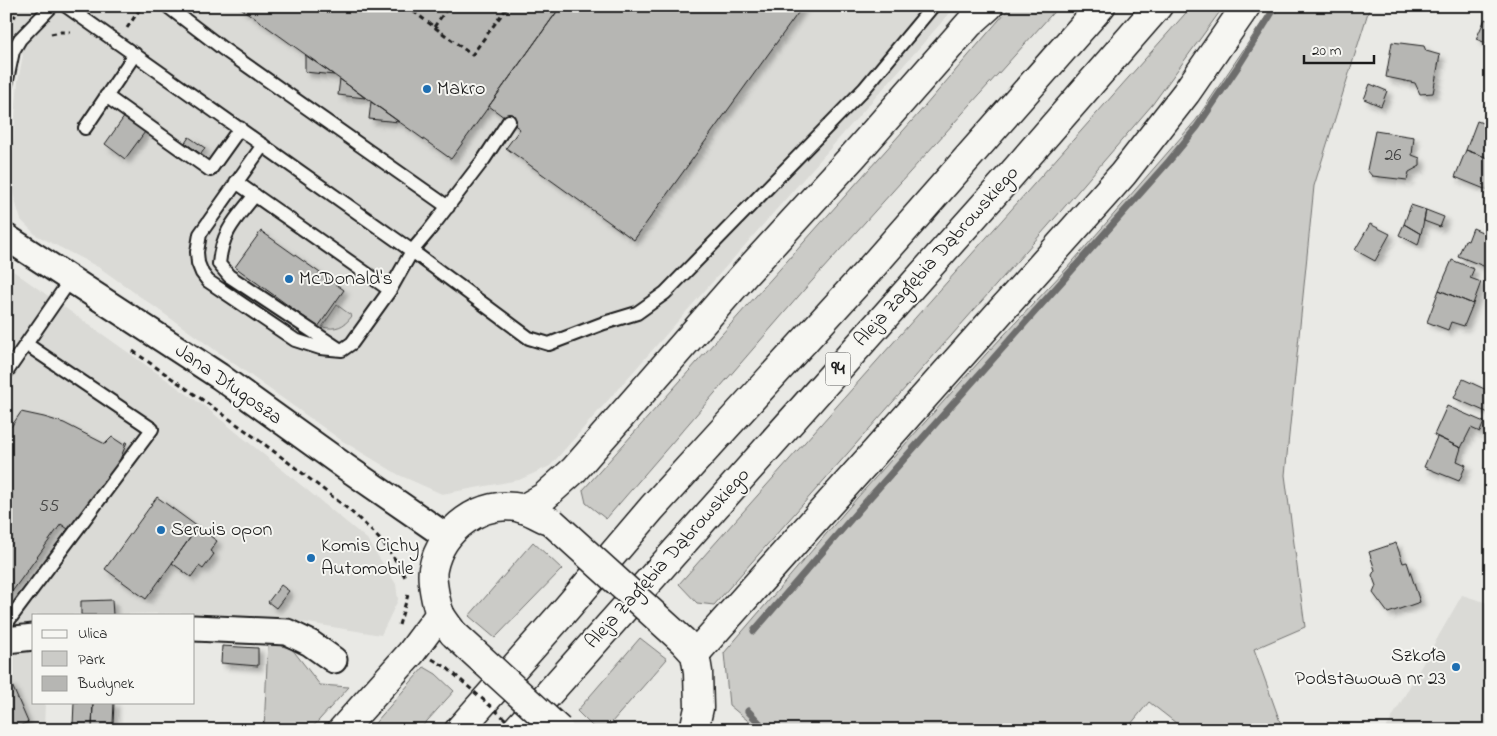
<svg xmlns="http://www.w3.org/2000/svg" width="1497" height="736" font-family="'Indie Flower',sans-serif">
<style>
.built{fill:#dadad6}
.green{fill:#cbcbc7;stroke:#747472}
.lines{fill:none;stroke-linecap:round;stroke-linejoin:round}
.stream{stroke:#6d6d6c;stroke-width:7}
.building{fill:#b6b6b3;stroke:#1c1c1c;filter:url(#shadow)}
.service-casing{stroke:#1c1c1c;stroke-width:16}
.minor-casing{stroke:#1c1c1c;stroke-width:29}
.tertiary-casing{stroke:#1c1c1c;stroke-width:31}
.primary-casing{stroke:#1c1c1c;stroke-width:31}
.path{stroke:#1c1c1c;stroke-width:3;stroke-dasharray:5 4;stroke-linecap:butt}
.service{stroke:#f6f6f2;stroke-width:12}
.minor{stroke:#f6f6f2;stroke-width:25}
.tertiary{stroke:#f6f6f2;stroke-width:28}
.primary{stroke:#f6f6f2;stroke-width:28}
.tertiary-bridge-casing{stroke:#1c1c1c;stroke-width:31;stroke-linecap:butt}
.path-bridge{stroke:#1c1c1c;stroke-width:3;stroke-dasharray:5 4;stroke-linecap:butt}
.tertiary-bridge{stroke:#f6f6f2;stroke-width:28}
.poi-dot{fill:#1f6fb2;stroke:#f6f6f2;stroke-width:2}
.labels{text-anchor:middle;dominant-baseline:central;stroke-width:4;stroke-linejoin:round;paint-order:stroke}
.number-label{font-size:18px;fill:#424242}
.shield{fill:#f6f6f2;stroke:#5d5d5c;stroke-width:1}
.shield-label{font-size:19px;font-weight:bold;fill:#1c1c1c}
.poi-label{font-size:20px;fill:#1c1c1c;stroke:#f6f6f2;text-anchor:start}
.street-label{font-size:20px;fill:#1c1c1c;stroke:#f6f6f2}
</style>
<defs>
<filter id="shadow"><feDropShadow dx="4.5" dy="4.5" stdDeviation="2.5" flood-color="#0004"/></filter>
</defs>
<rect width="100%" height="100%" fill="#e9e9e5"/>
<filter id="ink" filterUnits="userSpaceOnUse"><feTurbulence type="fractalNoise" baseFrequency=".02" numOctaves="2"/><feDisplacementMap in="SourceGraphic" scale="10" xChannelSelector="R" yChannelSelector="G"/><feConvolveMatrix kernelMatrix="1 2 1 2 8 2 1 2 1" color-interpolation-filters="sRGB"/></filter>
<g filter="url(#ink)">
<path class="built" d="M 6,6 L 956,6 L 550,466 L 519,480 L 442,494 L 399,475 L 341,440 L 100,268 L 36,235 L 21,220 L 10,184 L 18,81 L 23,55 L 6,40 Z
M 6,266 L 208,409 L 367,539 L 396,584 L 398,600 L 381,635 L 308,623 L 209,613 L 34,615 L 34,625 L 6,628 Z
M 1462,595 L 1491,604 L 1491,730 L 1385,730 Z
M 34,646 L 34,702 L 45,702 L 44,730 L 6,730 L 6,649 Z"/>
<path class="green" d="M 1011,6 L 1059,6 L 804,290 L 606,519 L 586,503 L 583,490 L 919,113 Z
M 1192,6 L 1224,6 L 1152,105 L 1048,226 L 714,605 L 697,603 L 679,584 Z
M 1273,6 L 1370,6 L 1314,186 L 1285,475 L 1305,627 L 1254,649 L 1283,730 L 1185,730 L 1149,702 L 1126,730 L 759,730 L 729,705 L 724,653 L 857,498 L 987,353 L 1067,268 L 1196,120 Z
M 337,305 L 352,316 C 344,327 336,330 322,327 Z
M 533,542 L 562,569 L 495,638 L 469,616 Z
M 640,638 L 667,659 L 605,730 L 596,730 L 577,711 Z
M 268,642 L 292,649 L 320,685 L 349,687 L 310,730 L 264,730 Z
M 424,667 L 436,674 L 454,691 L 419,730 L 369,730 Z"/>
<g class="lines">
<path class="stream" d="M 754,631 L 864,504 L 1169,161 L 1197,127 L 1239,65 L 1276,6
M 748,711 L 766,730"/>
</g>
<path class="building" d="M 238,6 L 561,6 L 451,159 Z
M 561,6 L 803,6 L 634,240 L 506,148 L 520,129 L 489,106 Z
M 1485,19 L 1491,22 L 1491,45 L 1476,39 Z
M 1392,42 L 1424,46 L 1426,51 L 1440,55 L 1433,93 L 1420,94 L 1415,83 L 1386,77 Z
M 305,55 L 334,75 L 305,72 Z
M 340,79 L 365,98 L 338,95 Z
M 1370,84 L 1387,91 L 1381,106 L 1364,99 Z
M 371,102 L 399,122 L 369,119 Z
M 132,106 L 153,121 L 125,159 L 105,144 Z
M 1477,121 L 1491,126 L 1491,159 L 1466,150 Z
M 1375,131 L 1414,137 L 1412,155 L 1420,158 L 1420,166 L 1409,172 L 1407,180 L 1372,176 L 1367,170 Z
M 189,137 L 205,148 L 201,154 L 185,143 Z
M 1466,150 L 1491,159 L 1491,180 L 1487,190 L 1455,177 Z
M 1411,205 L 1426,210 L 1421,234 L 1404,224 Z
M 1426,210 L 1444,217 L 1440,227 L 1424,221 Z
M 1370,224 L 1390,234 L 1375,261 L 1355,250 Z
M 1404,224 L 1421,234 L 1418,245 L 1399,235 Z
M 1473,228 L 1491,236 L 1491,269 L 1458,256 L 1465,240 L 1468,241 Z
M 261,231 L 344,290 L 318,327 L 235,267 Z
M 1452,260 L 1474,269 L 1470,278 L 1481,282 L 1473,304 L 1439,290 Z
M 1439,290 L 1473,304 L 1464,326 L 1451,322 L 1448,330 L 1427,322 Z
M 1463,379 L 1491,392 L 1491,414 L 1454,398 Z
M 1447,406 L 1484,422 L 1480,432 L 1471,428 L 1461,448 L 1434,435 Z
M 21,412 L 44,417 L 64,423 L 105,444 L 112,437 L 124,445 L 125,442 L 127,442 L 114,474 L 73,528 L 66,533 L 65,532 L 68,529 L 61,524 L 6,600 L 6,424 L 11,427 Z
M 1437,437 L 1461,448 L 1457,461 L 1466,465 L 1459,481 L 1424,467 Z
M 157,497 L 198,527 L 146,599 L 105,569 Z
M 198,527 L 217,541 L 210,551 L 214,554 L 203,569 L 199,566 L 191,577 L 172,563 Z
M 1396,543 L 1403,563 L 1407,562 L 1420,602 L 1388,613 L 1373,593 L 1376,586 L 1372,575 L 1375,570 L 1369,552 Z
M 281,585 L 289,591 L 276,608 L 268,602 Z
M 112,600 L 113,615 L 81,615 L 81,601 Z
M 222,646 L 258,648 L 258,666 L 221,663 Z
M 6,680 L 8,684 L 11,683 L 28,722 L 10,730 L 6,730 Z
M 74,702 L 93,702 L 92,730 L 67,730 L 67,725 L 73,725 Z
M 93,702 L 114,702 L 113,724 L 122,725 L 122,730 L 92,730 Z"/>
<g class="lines">
<defs>
<path id="service" d="M 66,6 L 412,251 L 529,338 L 549,344 L 604,323 L 637,313 L 665,293 L 864,89 L 933,6
M 167,6 L 222,48 L 448,207
M 6,85 L 13,51 L 20,39 L 52,6
M 106,96 L 210,170 L 240,128
M 85,128 L 135,54
M 263,145 L 200,234 L 197,252 L 198,263 L 202,273 L 208,281 L 295,340 L 320,348 L 342,350 L 352,343 L 390,290 L 412,251 L 428,232 L 484,159 L 509,121
M 236,182 L 390,290
M 255,195 C 236,219 222,231 219,264 L 229,276 L 339,349
M 6,373 L 71,279
M 6,624 L 152,429 L 26,344"/>
<path id="minor" d="M 6,237 L 219,376 L 347,468 L 447,537
M 194,628 L 287,632 L 310,643 L 334,660
M 6,640 L 34,637"/>
<path id="tertiary" d="M 453,633 C 449,627 443,620 440,614 C 436,604 431,579 433,569 C 441,529 482,499 521,508 C 530,510 538,516 546,519
M 683,641 L 695,654 L 698,672 L 699,708 L 694,730"/>
<path id="primary" d="M 523,509 L 544,497 L 574,470 L 745,274 L 855,154 L 969,24 L 989,6
M 695,654 L 1123,174 L 1186,93 L 1246,6
M 342,730 L 411,653 L 440,614
M 459,730 L 567,608 L 652,508 L 870,269 L 1101,6
M 516,730 L 1011,175 L 1158,6"/>
</defs>
<use href="#service" class="service-casing"/>
<use href="#minor" class="minor-casing"/>
<use href="#tertiary" class="tertiary-casing"/>
<use href="#primary" class="primary-casing"/>
<path class="path" d="M 406,6 L 472,55 L 508,6
M 6,10 L 16,17
M 434,27 L 449,6
M 127,28 L 142,6
M 51,34 L 60,32 L 71,32
M 133,351 C 191,392 250,432 306,476 C 344,506 385,534 406,579
M 399,625 L 408,595"/>
<use href="#service" class="service"/>
<use href="#minor" class="minor"/>
<use href="#tertiary" class="tertiary"/>
<use href="#primary" class="primary"/>
<defs>
<path id="tertiary-bridge" d="M 552,522 L 683,641
M 454,634 L 559,730"/>
</defs>
<use href="#tertiary-bridge" class="tertiary-bridge-casing"/>
<path class="path-bridge" d="M 432,659 L 446,667 L 512,725"/>
<use href="#tertiary-bridge" class="tertiary-bridge"/>
</g>
</g>
<g class="poi-dot">
<circle cx="427" cy="89" r="5"/>
<circle cx="289" cy="279" r="5"/>
<circle cx="161" cy="530" r="5"/>
<circle cx="311" cy="558" r="5"/>
<circle cx="1456" cy="667" r="5"/>
</g>
<g class="labels">
<g class="number-label">
<text x="1393" y="156">26</text>
<text x="49" y="507">55</text>
</g>
<rect class="shield" x="825.5" y="352.5" width="25" height="33" rx="4"/>
<g class="shield-label">
<text x="838" y="369">94</text>
</g>
<g class="poi-label">
<text x="437" y="89">Makro</text>
<text x="299" y="279">McDonald's</text>
<text x="171" y="530">Serwis opon</text>
<text x="321" y="546">Komis Cichy<tspan x="321" dy="23">Automobile</tspan></text>
<text x="1446" y="656" text-anchor="end">Szkoła<tspan x="1446" dy="23">Podstawowa nr 23</tspan></text>
</g>
<g class="street-label">
<text transform="translate(937 257) rotate(-48)">Aleja Zagłębia Dąbrowskiego</text>
<text transform="translate(228 385) rotate(35)">Jana Długosza</text>
<text transform="translate(668 559) rotate(-48)">Aleja Zagłębia Dąbrowskiego</text>
</g>
</g>
<rect width="1497" height="736" fill="none" stroke="#f6f6f2" stroke-width="25"/>
<rect x="12" y="12" width="1472" height="711" fill="none" stroke="#1c1c1c" stroke-width="2" filter="url(#ink)"/>
<rect x="32" y="614" width="162" height="90" fill="#f6f6f2" stroke="#9f9f9c"/>
<rect x="42" y="630" width="25" height="8" fill="#f6f6f2" stroke="#9f9f9c"/>
<text x="78" y="638" font-size="15" fill="#1c1c1c">Ulica</text>
<rect x="42" y="651" width="25" height="15" fill="#cbcbc7" stroke="#9f9f9c"/>
<text x="78" y="664" font-size="15" fill="#1c1c1c">Park</text>
<rect x="42" y="676" width="25" height="15" fill="#b6b6b3" stroke="#9f9f9c"/>
<text x="78" y="688" font-size="15" fill="#1c1c1c">Budynek</text>
<path d="M1304 55v8h70v-8" fill="none" stroke="#1c1c1c" stroke-width="2.5"/>
<text x="1312" y="55" font-size="15" fill="#1c1c1c" stroke="#f6f6f2" stroke-width="4" paint-order="stroke">20 m</text>
</svg>
